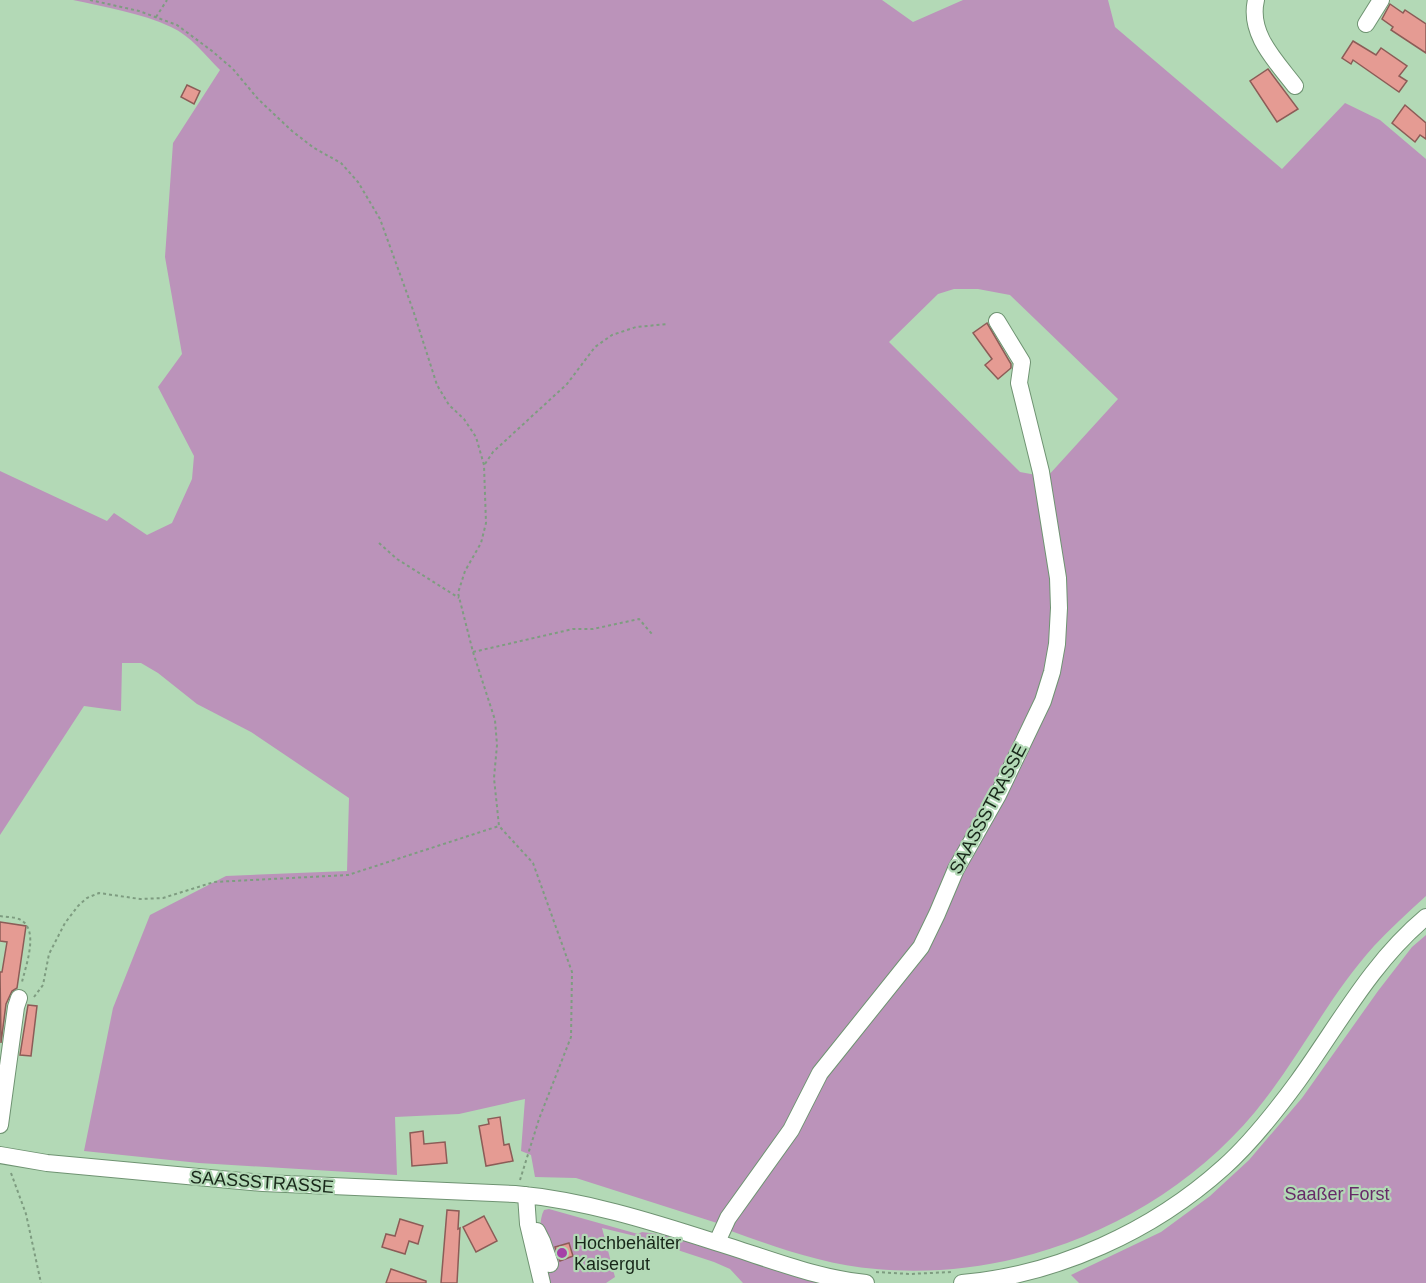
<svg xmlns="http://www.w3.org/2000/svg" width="1426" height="1283" font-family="Helvetica,sans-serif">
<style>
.green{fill:#bb93ba;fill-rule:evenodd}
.building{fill:#e59b93;stroke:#8c5c57;stroke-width:1.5}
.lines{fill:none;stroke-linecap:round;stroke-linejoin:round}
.minor-casing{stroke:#6f9372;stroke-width:18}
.path{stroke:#7e9c80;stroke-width:2;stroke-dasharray:3 3;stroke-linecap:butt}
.minor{stroke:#fff;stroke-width:16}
.poi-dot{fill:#a541a7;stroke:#b3d9b6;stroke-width:2}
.labels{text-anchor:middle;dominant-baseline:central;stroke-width:4.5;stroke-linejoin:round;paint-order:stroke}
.street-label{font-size:18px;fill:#182719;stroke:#b3d9b6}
.park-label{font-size:18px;fill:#672b68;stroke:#b3d9b6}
.poi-label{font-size:18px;fill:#182719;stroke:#b3d9b6;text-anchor:start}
</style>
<rect width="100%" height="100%" fill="#b3d9b6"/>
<path class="green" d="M 73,0 L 882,0 L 913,22 L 963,0 L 1108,0 L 1115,27 L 1282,169 L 1345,103 L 1380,120 L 1426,159 L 1426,896 C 1408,912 1390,929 1374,946 C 1328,997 1298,1060 1255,1112 C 1164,1221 1017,1282 876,1269 C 825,1265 778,1248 731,1231 L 729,1224 L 788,1123 L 717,1223 L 576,1178 L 535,1177 L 531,1155 L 521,1151 L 525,1099 L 459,1114 L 395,1117 L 397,1175 L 199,1163 L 84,1151 L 113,1008 L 150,915 L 226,876 L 347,871 L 349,798 L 251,732 L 197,704 L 158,673 L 141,663 L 122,663 L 121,711 L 84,706 L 0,835 L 0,471 L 107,521 L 114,513 L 147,535 L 172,523 L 192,479 L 194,456 L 158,387 L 182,354 L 165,257 L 173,143 L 220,70 C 205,55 191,36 171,27 C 141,13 105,7 73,0 ZM 954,289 L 978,289 L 1010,295 L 1118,399 L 1047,477 L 1020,472 L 889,342 L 938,294 Z
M 1426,935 L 1426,1283 L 1079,1283 L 1071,1275 L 1161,1232 L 1210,1196 L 1249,1160 L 1302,1098 L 1378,991 L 1412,947 Z
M 549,1209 L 638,1234 L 642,1232 L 665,1235 L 820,1283 L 743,1283 L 730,1269 L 714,1262 L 635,1236 L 602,1228 L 615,1277 L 606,1283 L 548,1283 C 545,1264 535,1227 544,1210 Z"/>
<path class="building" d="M 1390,4 L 1403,13 L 1405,10 L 1426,24 L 1426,53 L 1391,30 L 1393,27 L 1382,19 Z
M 1353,41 L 1376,55 L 1381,48 L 1407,66 L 1399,76 L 1407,81 L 1399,92 L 1353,60 L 1351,64 L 1342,58 Z
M 1268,69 L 1298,109 L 1277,122 L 1250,81 Z
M 187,85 L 200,91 L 194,104 L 181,97 Z
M 1405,105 L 1426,123 L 1426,139 L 1420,135 L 1415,142 L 1392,123 Z
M 987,323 L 1011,364 L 1011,368 L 998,379 L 985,365 L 992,359 L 973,333 Z
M 0,922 L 26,926 L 17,988 L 12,991 L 6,1004 L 1,1043 L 0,972 L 2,972 L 7,942 L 0,941 Z
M 28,1005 L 37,1006 L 31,1056 L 20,1055 Z
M 500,1117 L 504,1145 L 509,1144 L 513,1161 L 486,1166 L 479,1126 L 489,1124 L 488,1119 Z
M 423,1131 L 424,1144 L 445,1142 L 447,1163 L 412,1166 L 410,1133 Z
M 447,1210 L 459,1211 L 458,1229 L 460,1228 L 457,1283 L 441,1283 Z
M 484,1216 L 497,1241 L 476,1252 L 463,1227 Z
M 400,1219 L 423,1226 L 418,1244 L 409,1241 L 405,1254 L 382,1247 L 386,1234 L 395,1236 Z
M 569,1243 L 573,1256 L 560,1261 L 555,1247 Z
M 391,1269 L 426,1281 L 426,1283 L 386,1283 Z"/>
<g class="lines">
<defs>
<path id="minor" d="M 1256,0 C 1248,34 1276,61 1295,86
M 1366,24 L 1381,0
M 0,1125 L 16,1007 L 19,998
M 0,1155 L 47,1163 L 263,1183 L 515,1194 C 583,1200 650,1221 715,1242 C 765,1257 814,1278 866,1283
M 526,1195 L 528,1224 L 542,1283
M 537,1231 L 542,1241 L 550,1264
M 717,1242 L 728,1218 L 791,1130 L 820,1073 L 921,947 L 937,914 L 956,869 L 998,795 L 1043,701 L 1052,672 L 1057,644 L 1059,608 L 1058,578 L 1041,472 L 1019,383 L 1022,362 L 997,321
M 962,1283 C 1057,1275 1153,1231 1224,1167 C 1252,1142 1276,1111 1298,1081 C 1339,1024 1371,963 1426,917"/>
</defs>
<use href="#minor" class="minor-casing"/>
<path class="path" d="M 90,0 L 139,11 L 177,25 L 212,51 L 233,69 L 258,99 L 292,131 L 314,148 L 341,163 L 358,182 L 380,219 L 413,310 L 437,385 L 449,405 L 464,419 L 476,437 L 484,465 L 486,523 L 481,543 L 465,571 L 458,593 L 473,652 L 495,720 L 497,745 L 494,778 L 499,826 L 533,863 L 572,972 L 571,1037 L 539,1119 L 520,1180
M 156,17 L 167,0
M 485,464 L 493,452 L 567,384 L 595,347 L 612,335 L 636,327 L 668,324
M 379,543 L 397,559 L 459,598
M 473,652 L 573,629 L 593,629 L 639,619 L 652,634
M 0,916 C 6,917 14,917 19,919 C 40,928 26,965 22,982
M 34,997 L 43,985 L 49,954 L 65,923 L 78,906 L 87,898 L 99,893 L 140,899 L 163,898 L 214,882 L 348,875 L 499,826
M 11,1173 L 26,1214 L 41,1283
M 876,1272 L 910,1274 L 951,1272"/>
<use href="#minor" class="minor"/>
</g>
<circle class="poi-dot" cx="562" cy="1253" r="6"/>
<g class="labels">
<g class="street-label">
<text transform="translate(988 809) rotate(-62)">SAASSSTRASSE</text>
<text transform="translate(262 1182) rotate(4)">SAASSSTRASSE</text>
</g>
<g class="park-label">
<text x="1337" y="1194">Saaßer Forst</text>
</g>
<g class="poi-label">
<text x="574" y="1243">Hochbehälter<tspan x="574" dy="21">Kaisergut</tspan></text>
</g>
</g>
</svg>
